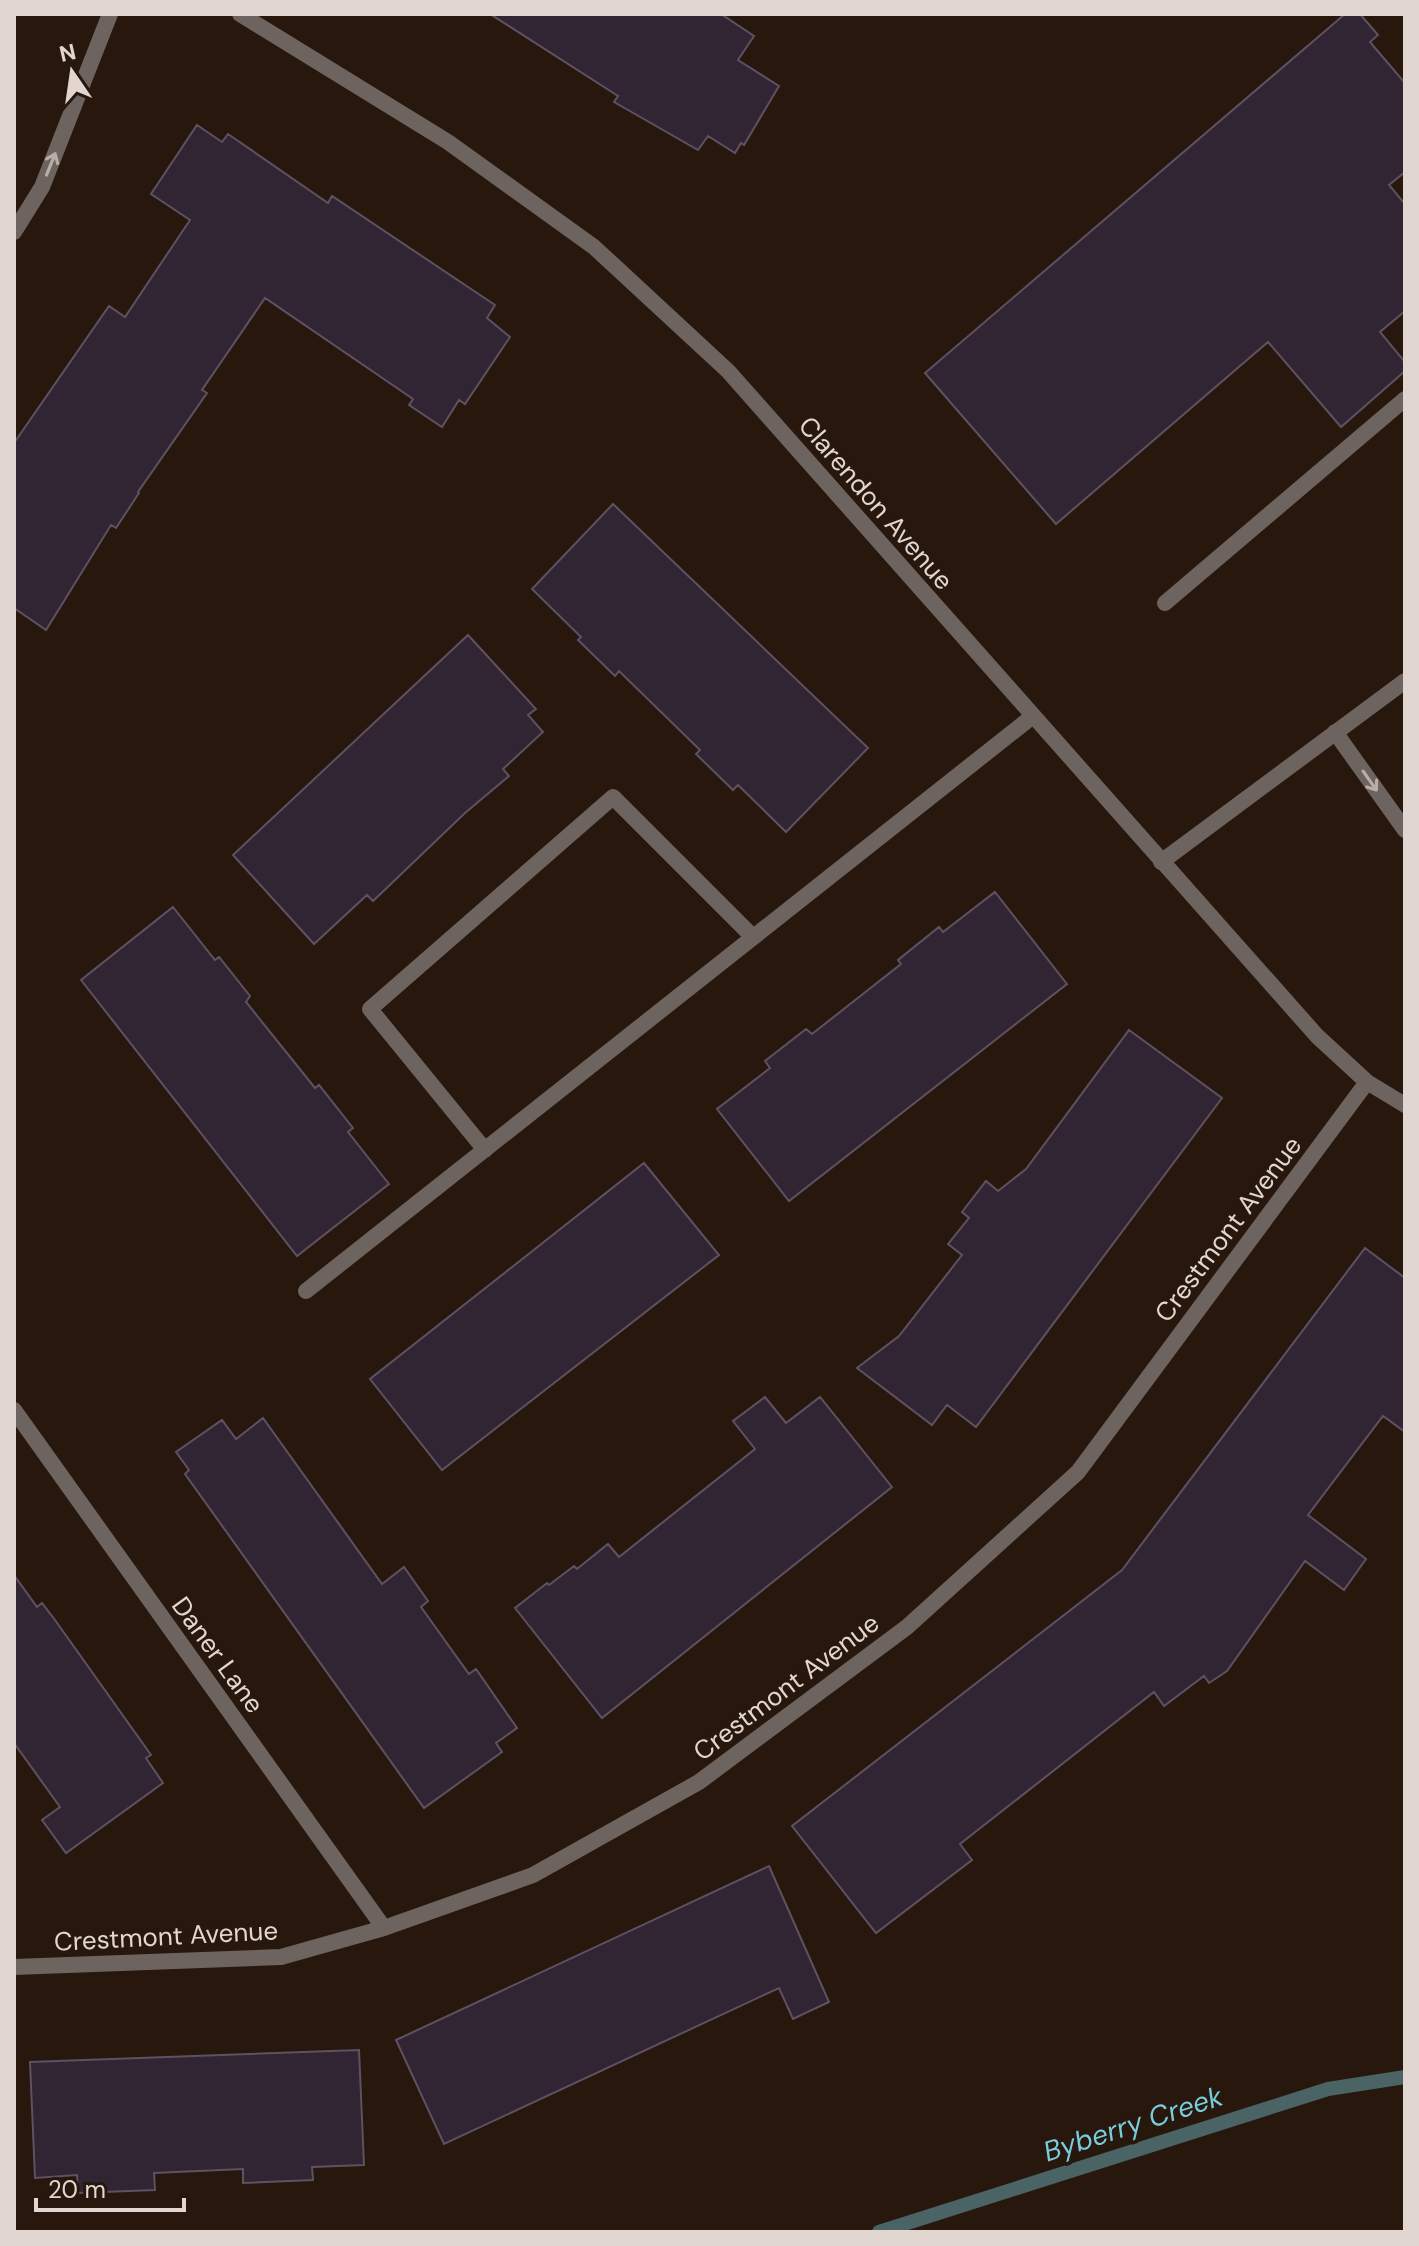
<svg xmlns="http://www.w3.org/2000/svg" width="1419" height="2246" font-family="'DM Sans',sans-serif">
<style>
.lines{fill:none;stroke-linecap:round;stroke-linejoin:round}
.stream{stroke:#4a6466;stroke-width:14}
.building{fill:#312533;stroke:#5e5161;stroke-width:2}
.lane{stroke:#6d635f;stroke-width:16}
.street{stroke:#6d635f;stroke-width:16}
.oneway{stroke:#b9aea8}
.labels{text-anchor:middle;dominant-baseline:central;stroke-width:8;stroke-linejoin:round;paint-order:stroke}
.street-label{font-size:26px;fill:#e2d7d0;stroke:#27170d}
.water-label{font-size:28px;font-style:italic;fill:#77cddd;stroke:#27170d}
</style>
<rect width="100%" height="100%" fill="#27170d"/>
<g class="lines">
<path class="stream" d="M 879,2232 L 1328,2089 L 1405,2077"/>
</g>
<path class="building" d="M 490,14 L 721,14 L 754,36 L 738,60 L 779,86 L 744,145 L 741,143 L 735,153 L 708,136 L 698,150 L 614,102 L 618,96 Z
M 1345,14 L 1360,14 L 1378,35 L 1370,42 L 1405,83 L 1405,172 L 1389,185 L 1405,204 L 1405,311 L 1380,332 L 1405,362 L 1405,371 L 1341,427 L 1268,342 L 1056,524 L 925,373 Z
M 197,125 L 222,142 L 228,134 L 328,203 L 332,196 L 495,305 L 487,318 L 510,337 L 465,404 L 459,400 L 442,427 L 409,405 L 413,399 L 265,298 L 202,390 L 207,393 L 138,492 L 139,493 L 116,528 L 111,525 L 46,630 L 14,608 L 14,443 L 109,306 L 125,317 L 190,220 L 151,194 Z
M 613,504 L 868,748 L 786,832 L 738,785 L 733,790 L 696,754 L 700,750 L 619,671 L 615,676 L 578,640 L 581,637 L 532,589 Z
M 468,635 L 536,709 L 528,715 L 543,732 L 503,769 L 509,776 L 465,813 L 373,901 L 367,895 L 314,944 L 233,855 Z
M 995,892 L 1067,984 L 789,1201 L 717,1109 L 770,1068 L 765,1061 L 806,1029 L 812,1034 L 901,964 L 898,960 L 939,927 L 943,932 Z
M 173,907 L 215,960 L 219,957 L 250,996 L 246,1002 L 315,1088 L 319,1085 L 353,1128 L 348,1132 L 389,1184 L 297,1256 L 81,980 Z
M 1129,1030 L 1222,1098 L 976,1427 L 947,1405 L 932,1425 L 857,1368 L 899,1336 L 962,1255 L 948,1244 L 969,1218 L 962,1212 L 986,1181 L 998,1191 L 1026,1169 Z
M 644,1163 L 719,1255 L 442,1470 L 370,1379 Z
M 1365,1248 L 1405,1278 L 1405,1432 L 1383,1416 L 1308,1515 L 1366,1559 L 1344,1590 L 1305,1561 L 1227,1671 L 1209,1683 L 1204,1676 L 1164,1706 L 1154,1692 L 960,1844 L 972,1860 L 876,1933 L 792,1826 L 1122,1570 Z
M 765,1397 L 786,1423 L 820,1397 L 892,1487 L 602,1718 L 515,1608 L 547,1583 L 549,1585 L 574,1566 L 577,1569 L 608,1544 L 619,1557 L 755,1449 L 733,1421 Z
M 263,1418 L 382,1584 L 404,1567 L 428,1601 L 421,1607 L 469,1674 L 476,1669 L 517,1728 L 496,1743 L 502,1752 L 424,1808 L 185,1474 L 189,1470 L 176,1452 L 222,1420 L 236,1439 Z
M 14,1575 L 37,1607 L 42,1603 L 55,1620 L 151,1755 L 146,1758 L 163,1783 L 66,1853 L 42,1820 L 60,1807 L 14,1743 Z
M 769,1866 L 829,2002 L 793,2019 L 779,1988 L 444,2144 L 396,2040 Z
M 359,2050 L 364,2165 L 312,2167 L 313,2180 L 243,2183 L 243,2169 L 154,2173 L 155,2190 L 78,2193 L 77,2175 L 35,2178 L 30,2062 Z"/>
<g class="lines">
<path class="lane" d="M 1165,603 L 1405,399
M 1335,732 L 1405,830
M 1161,862 L 1405,681
M 485,1150 L 370,1009 L 613,797 L 753,937
M 306,1291 L 1033,716"/>
<path class="street" d="M 240,14 L 448,142 L 594,247 L 728,371 L 1317,1036 L 1367,1082 L 1405,1105
M 14,232 L 42,187 L 110,14
M 14,1410 L 384,1928
M 14,1967 L 281,1957 L 384,1928 L 533,1875 L 699,1782 L 907,1627 L 1078,1472 L 1367,1082"/>
</g>
<defs><path id="oneway-shaft" d="M-6 0H5M1.5-3L5.5 0L1.5 3" fill="none" stroke-width="1.6" stroke-linecap="round" stroke-linejoin="round" transform="scale(2)"/></defs>
<g class="oneway">
<use href="#oneway-shaft" transform="translate(51 164) rotate(-68)"/>
<use href="#oneway-shaft" transform="translate(1370 781) rotate(55)"/>
</g>
<g class="labels">
<g class="street-label">
<text transform="translate(876 503) rotate(49)">Clarendon Avenue</text>
<text transform="translate(1228 1229) rotate(-53)">Crestmont Avenue</text>
<text transform="translate(218 1655) rotate(54)">Daner Lane</text>
<text transform="translate(786 1687) rotate(-37)">Crestmont Avenue</text>
<text transform="translate(166 1936) rotate(-3)">Crestmont Avenue</text>
</g>
<g class="water-label">
<text transform="translate(1133 2124) rotate(-18)">Byberry Creek</text>
</g>
</g>
<rect width="1419" height="2246" fill="none" stroke="#e2d7d0" stroke-width="32"/>
<g transform="translate(72 72) rotate(347)" stroke="#27170d" stroke-width="6" paint-order="stroke">
<path d="M0-6L14 30L0 20L-14 30Z" fill="#e2d7d0"/>
<text y="-12" font-size="22" font-weight="bold" text-anchor="middle" fill="#e2d7d0">N</text>
</g>
<path d="M36 2198v12h148v-12" fill="none" stroke="#e2d7d0" stroke-width="4"/>
<text x="48" y="2198" font-size="24" fill="#e2d7d0" stroke="#27170d" stroke-width="6" paint-order="stroke">20 m</text>
</svg>
